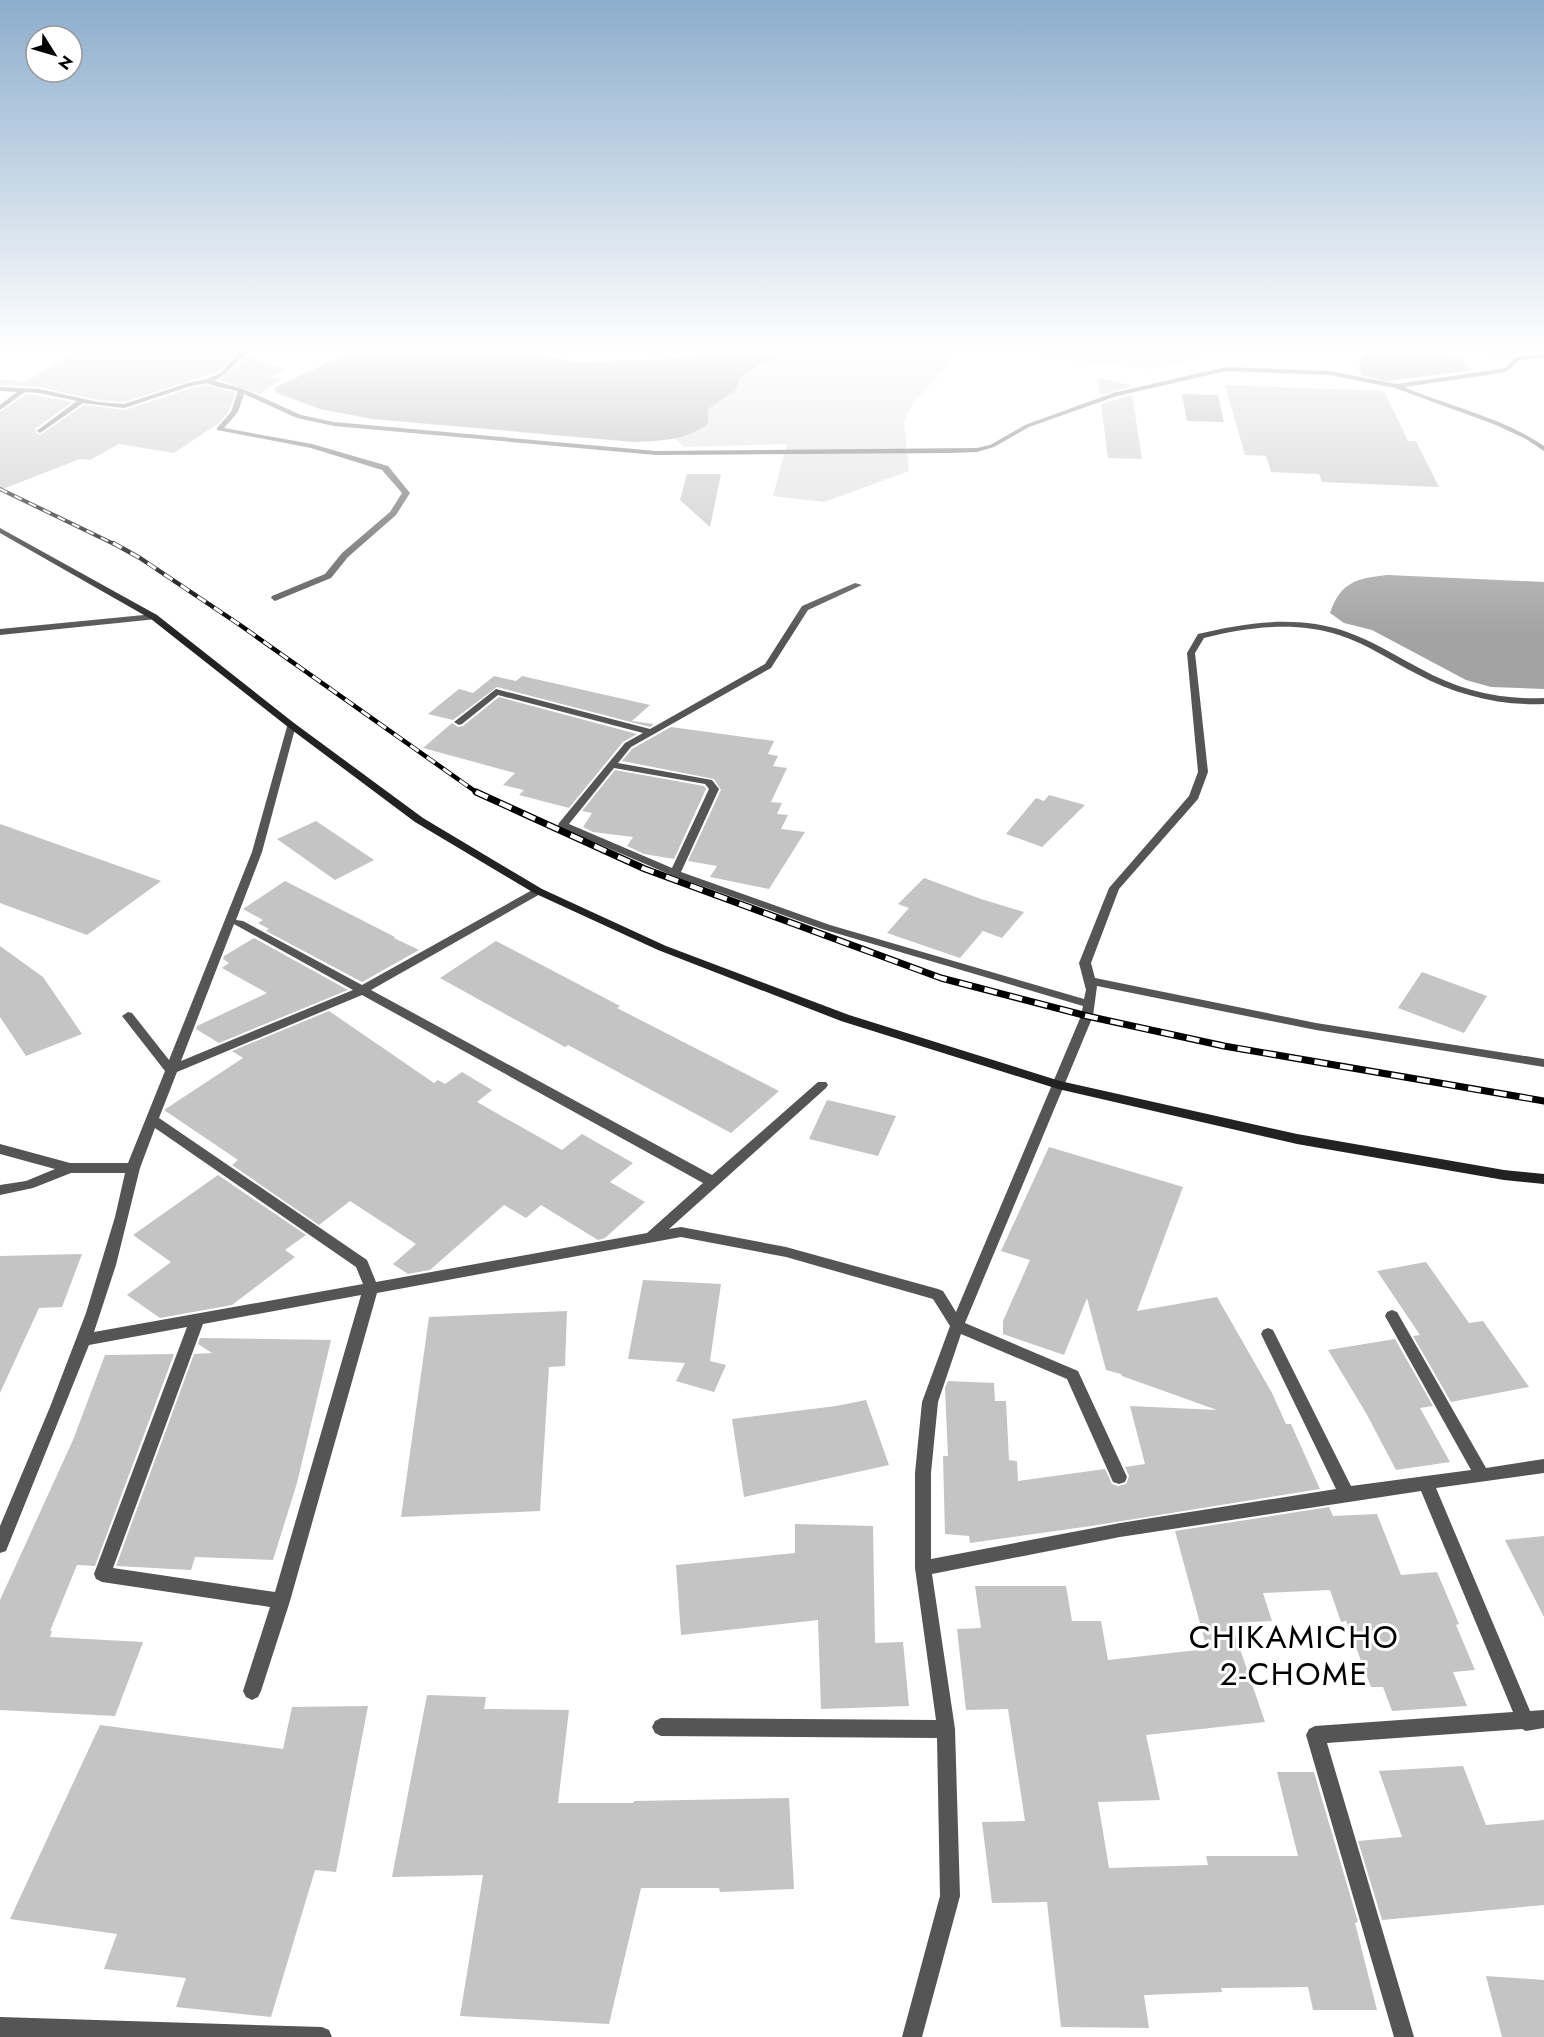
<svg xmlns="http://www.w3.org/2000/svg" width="1544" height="2037" font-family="Jost,sans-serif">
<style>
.green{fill:#dcdcdc}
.water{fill:#a3a3a3}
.building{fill:#c4c4c4}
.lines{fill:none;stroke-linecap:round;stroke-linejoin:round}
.street{fill:#555;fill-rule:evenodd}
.secondary{fill:#222;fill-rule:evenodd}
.rail-far2-casing{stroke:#000;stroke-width:4}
.rail-far1-casing{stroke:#000;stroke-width:4.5}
.rail-casing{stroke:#000;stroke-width:7}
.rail-far2{stroke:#fff;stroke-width:2;stroke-dasharray:8;stroke-linecap:butt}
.rail-far1{stroke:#fff;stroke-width:3;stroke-dasharray:10;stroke-linecap:butt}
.rail{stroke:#fff;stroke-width:4.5;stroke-dasharray:13;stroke-linecap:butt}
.labels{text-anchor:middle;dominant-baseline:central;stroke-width:6;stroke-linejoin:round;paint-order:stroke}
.near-neighbourhood-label{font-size:32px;letter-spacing:1.5px;fill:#000;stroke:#fff}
</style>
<rect width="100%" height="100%" fill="#fff"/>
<path class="green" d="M 747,348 L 948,348 L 946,368 L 913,403 L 904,422 L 909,471 L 824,502 L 773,496 L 787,444 L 684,447 L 667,431 L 733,357 Z
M 1048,348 L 1196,348 L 1198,352 L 1183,363 L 1146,369 L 1042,357 Z
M 1457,348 L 1544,348 L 1544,351 L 1497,355 Z"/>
<path class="water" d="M 359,348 L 511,348 L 575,362 L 669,359 L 746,348 L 771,352 L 781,358 L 757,366 L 740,378 L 735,391 L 708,409 L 708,424 C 685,440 662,441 634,442 L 372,419 L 320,409 L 277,393 L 274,388 Z
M 1365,348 L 1423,348 L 1464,359 L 1465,366 L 1475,370 L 1386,381 L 1361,375 L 1359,364 Z
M 1182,394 L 1218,395 L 1224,422 L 1187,421 Z
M 1388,575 L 1544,582 L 1544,689 L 1491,687 L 1466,680 L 1372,630 L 1344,623 L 1330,613 C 1341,581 1358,578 1388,575 Z"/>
<path class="building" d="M 123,348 L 226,348 L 236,352 L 220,371 L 124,402 L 98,400 L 39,387 L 0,385 L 0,379 L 25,382 L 78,349 L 118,352 Z
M 247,356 L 286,369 L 270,378 L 282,379 L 260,394 L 220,380 Z
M 1097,378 L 1130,385 L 1130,387 L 1100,395 Z
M 208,385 L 235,393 L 229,411 L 219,423 L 174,453 L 119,444 L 90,460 L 80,459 L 0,490 L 0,412 L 26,394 L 72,402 L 35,429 L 36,433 L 40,435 L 84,405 L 125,410 L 192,388 Z
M 1225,385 L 1384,391 L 1408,441 L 1416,441 L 1439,487 L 1322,482 L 1319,474 L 1271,472 L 1266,456 L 1245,455 Z
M 1132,395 L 1142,459 L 1108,458 L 1101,404 Z
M 687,474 L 721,474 L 710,527 L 680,500 Z
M 494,676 L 516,681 L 522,676 L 650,705 L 632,721 L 654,724 L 650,727 L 497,687 L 453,720 L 428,714 L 459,689 L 473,693 Z
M 499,697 L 637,734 L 623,742 L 569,808 L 519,795 L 524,790 L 503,785 L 515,773 L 423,748 L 452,723 L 458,727 L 463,726 Z
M 671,727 L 774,741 L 768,754 L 778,756 L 773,766 L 787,768 L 771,802 L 782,803 L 777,814 L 788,815 L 781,829 L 805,832 L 769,889 L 710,877 L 717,866 L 688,861 L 721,790 L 714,779 L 622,761 L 632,749 Z
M 615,770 L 704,786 L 706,789 L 674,859 L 644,854 L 627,846 L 633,837 L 593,832 L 583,827 L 592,813 L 582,811 Z
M 1049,795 L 1085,805 L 1042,847 L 1006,834 L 1036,798 L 1044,801 Z
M 316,821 L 374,860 L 335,880 L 277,839 Z
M 0,824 L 161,881 L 87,935 L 0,903 Z
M 924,878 L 981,899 L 1024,912 L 1002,938 L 983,931 L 960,958 L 887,933 L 909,908 L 898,904 Z
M 285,881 L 395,937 L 394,938 L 419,950 L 362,982 L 266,931 L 269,929 L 258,923 L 263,920 L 243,909 Z
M 254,938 L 348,990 L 219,1043 L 196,1029 L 197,1026 L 267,993 L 222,968 L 229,963 L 223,959 L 224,956 Z
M 496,941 L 620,1006 L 617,1008 L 779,1091 L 731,1133 L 568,1045 L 565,1047 L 440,978 Z
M 0,946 L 43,977 L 82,1034 L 26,1056 L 0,1017 Z
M 1422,972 L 1487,996 L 1464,1033 L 1398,1008 Z
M 329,1011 L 434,1083 L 438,1080 L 445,1084 L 462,1072 L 492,1090 L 477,1102 L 562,1150 L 582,1134 L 633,1163 L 610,1182 L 645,1202 L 605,1238 L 598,1240 L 541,1205 L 526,1218 L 504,1205 L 430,1270 L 408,1274 L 393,1264 L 416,1244 L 350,1201 L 319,1225 L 232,1165 L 238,1160 L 164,1110 L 243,1058 L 232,1051 Z
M 827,1100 L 896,1116 L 878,1156 L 809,1139 Z
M 1049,1147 L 1183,1187 L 1137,1311 L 1217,1297 L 1272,1393 L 1286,1424 L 1291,1424 L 1320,1489 L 1091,1526 L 970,1543 L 969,1536 L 945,1534 L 943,1456 L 948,1456 L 945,1388 L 948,1381 L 994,1383 L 995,1401 L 1006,1401 L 1009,1460 L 1017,1461 L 1018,1481 L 1105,1469 L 1112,1484 L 1118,1486 L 1126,1484 L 1129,1476 L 1125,1467 L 1145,1464 L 1130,1406 L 1217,1410 L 1122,1376 L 1121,1374 L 1106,1370 L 1087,1298 L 1064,1355 L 1003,1334 L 1003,1321 L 1030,1260 L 1001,1251 Z
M 218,1175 L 306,1235 L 285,1250 L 295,1257 L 232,1305 L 160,1318 L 127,1295 L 171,1262 L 133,1235 Z
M 82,1254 L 62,1307 L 39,1308 L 0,1393 L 0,1256 Z
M 1426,1262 L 1469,1323 L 1483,1321 L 1529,1387 L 1451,1402 L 1413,1336 L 1420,1335 L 1377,1271 Z
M 643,1280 L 721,1284 L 710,1361 L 726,1365 L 714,1392 L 676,1381 L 685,1363 L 628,1359 Z
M 567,1311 L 565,1366 L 549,1367 L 540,1511 L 401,1517 L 429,1317 Z
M 200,1338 L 331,1340 L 297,1483 L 273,1560 L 195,1557 L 191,1570 L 116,1566 L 194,1354 L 212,1353 L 198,1344 Z
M 1395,1339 L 1433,1406 L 1420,1408 L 1450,1462 L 1396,1470 L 1366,1413 L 1328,1350 Z
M 174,1354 L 95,1566 L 77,1565 L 50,1631 L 52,1631 L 50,1637 L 143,1642 L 115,1716 L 0,1710 L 0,1600 L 73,1440 L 105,1355 Z
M 866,1400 L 889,1465 L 744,1497 L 732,1419 L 836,1406 Z
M 1329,1507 L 1333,1516 L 1377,1514 L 1401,1575 L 1437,1572 L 1459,1624 L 1456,1625 L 1475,1670 L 1453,1672 L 1467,1706 L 1392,1711 L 1383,1687 L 1371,1687 L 1346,1621 L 1341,1622 L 1330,1590 L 1263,1593 L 1272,1621 L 1231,1623 L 1265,1722 L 1146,1735 L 1160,1800 L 1098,1802 L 1109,1868 L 1208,1865 L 1206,1856 L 1298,1856 L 1277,1772 L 1314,1772 L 1358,1922 L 1355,1923 L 1377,2010 L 1313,2010 L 1308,1987 L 1221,1988 L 1222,1992 L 1144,1995 L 1149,2028 L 1061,2027 L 1047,1902 L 992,1903 L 982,1822 L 1025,1821 L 1008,1709 L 966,1710 L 957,1629 L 981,1628 L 975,1586 L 1066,1586 L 1072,1621 L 1101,1621 L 1108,1660 L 1207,1649 L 1175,1531 Z
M 795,1524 L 873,1526 L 875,1643 L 903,1642 L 909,1706 L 821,1709 L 818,1620 L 681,1635 L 676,1565 L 795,1553 Z
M 1544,1536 L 1544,1617 L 1505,1540 Z
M 427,1695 L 486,1697 L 484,1709 L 569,1710 L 558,1803 L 633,1803 L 634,1801 L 789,1798 L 794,1889 L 720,1892 L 719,1888 L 641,1888 L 609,2024 L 460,2016 L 483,1875 L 392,1877 Z
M 368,1706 L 336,1872 L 315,1870 L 271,2017 L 176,2007 L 186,1978 L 104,1969 L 117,1934 L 10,1919 L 100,1725 L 283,1749 L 292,1707 Z
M 1463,1766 L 1486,1825 L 1544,1820 L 1544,1905 L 1382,1920 L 1358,1841 L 1402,1837 L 1379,1771 Z
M 1486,1976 L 1544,1980 L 1544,2037 L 1502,2037 Z"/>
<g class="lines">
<path class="street" d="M 245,348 L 253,348 C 238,358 230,373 214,381 L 241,388 L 301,415 L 334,422 L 656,451 L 977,448 L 990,445 L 1025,425 L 1113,393 L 1226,367 L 1330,371 L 1397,384 L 1500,369 L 1505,368 L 1515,357 L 1544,354 L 1544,358 L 1519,360 L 1509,370 L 1501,373 L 1404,387 C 1450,407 1502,417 1544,446 L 1544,451 L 1526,439 L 1496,425 L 1395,388 L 1330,375 L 1226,371 L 1117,396 L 1029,427 L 994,447 L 977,452 L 950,453 L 656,455 L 334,426 L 297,418 L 244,394 L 238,412 L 224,428 L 312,444 L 388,466 L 410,493 L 396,515 L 348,557 L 331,578 L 275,601 L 271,598 L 272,596 L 325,574 L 342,553 L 390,512 L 402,493 L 382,470 L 311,448 L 217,430 L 217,428 L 231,412 L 238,391 L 218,387 L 208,383 L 191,386 L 124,408 L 83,403 L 40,433 L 37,431 L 38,430 L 77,401 L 39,393 L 25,392 L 0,410 L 0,405 L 17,392 L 0,391 L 0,387 L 39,389 L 98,402 L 124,404 L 188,383 L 207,379 L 221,373 L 240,351 Z
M 855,583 L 862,585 L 808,610 L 771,668 L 631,747 L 618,763 L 712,780 L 719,789 L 681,872 L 830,925 L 1084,999 L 1086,990 L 1079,963 L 1109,888 L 1189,796 L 1198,772 L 1187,653 L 1198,634 C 1247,622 1298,615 1347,632 C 1373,641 1396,656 1421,669 C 1459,690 1500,700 1544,698 L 1544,704 C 1500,706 1456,695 1417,674 C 1391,661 1367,644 1339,635 C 1295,621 1248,627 1204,638 L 1195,653 L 1208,772 L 1198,799 L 1119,889 L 1091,963 L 1095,978 L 1316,1023 L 1544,1059 L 1544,1067 L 1316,1030 L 1097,986 L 1093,1016 L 965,1323 L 1078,1371 L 1127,1477 L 1125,1482 L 1119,1484 L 1113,1482 L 1067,1379 L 961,1334 L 938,1402 L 931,1473 L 931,1559 L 1120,1523 L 1336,1489 L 1261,1334 L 1263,1330 L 1268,1328 L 1273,1330 L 1351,1486 L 1471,1470 L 1385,1316 L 1387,1312 L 1392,1310 L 1397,1312 L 1486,1468 L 1544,1459 L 1544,1473 L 1436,1488 L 1530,1711 L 1544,1710 L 1544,1728 L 1526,1731 L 1522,1729 L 1327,1743 L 1414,2037 L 1394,2037 L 1306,1735 L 1309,1729 L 1315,1726 L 1513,1712 L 1421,1491 L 1120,1537 L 932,1574 L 955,1729 L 960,1896 L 922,2037 L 902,2037 L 940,1896 L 937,1738 L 661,1736 L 655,1733 L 652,1727 L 655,1721 L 661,1718 L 936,1720 L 915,1568 L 915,1473 L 922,1402 L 950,1326 L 933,1299 L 786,1257 L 681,1237 L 377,1293 L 290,1601 L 261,1691 L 258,1697 L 252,1700 L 246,1697 L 243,1691 L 270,1607 L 102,1582 L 96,1579 L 94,1574 L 187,1327 L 89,1345 L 8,1546 L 6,1551 L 0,1553 L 0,1526 L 50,1407 L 86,1313 L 115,1217 L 125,1173 L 71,1173 L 33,1188 L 0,1195 L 0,1185 L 26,1181 L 55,1169 L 0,1154 L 0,1144 L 70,1163 L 128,1163 L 165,1071 L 122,1016 L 128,1012 L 132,1013 L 169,1060 L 252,852 L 288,723 L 294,723 L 296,725 L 262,852 L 236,920 L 243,921 L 362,985 L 534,889 L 542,889 L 543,891 L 542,893 L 371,990 L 712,1175 L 818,1082 L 826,1082 L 828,1085 L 826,1088 L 669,1229 L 681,1227 L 786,1247 L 938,1289 L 943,1291 L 956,1312 L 1081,1016 L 1083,1006 L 822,929 L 671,875 L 559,827 L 558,825 L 559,823 L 625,743 L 643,733 L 498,695 L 462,724 L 459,725 L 454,722 L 496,689 L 650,729 L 765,664 L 802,606 ZM 614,768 L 705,784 L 709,789 L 672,868 L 569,824 ZM 234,924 L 353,990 L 181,1061 ZM 362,995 L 703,1183 L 647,1233 L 376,1282 L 367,1260 L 159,1118 L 177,1072 ZM 155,1128 L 356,1267 L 363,1284 L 94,1332 L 116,1265 L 140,1168 ZM 361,1295 L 275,1592 L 113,1568 L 203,1324 Z
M 154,614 L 157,615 L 157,619 L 0,635 L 0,629 Z
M 0,2017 L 322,2027 L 329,2030 L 332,2037 L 0,2037 Z"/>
<path class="secondary" d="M 0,528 L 157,615 L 294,723 L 423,818 L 542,889 L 666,946 L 849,1015 L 1060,1081 L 1297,1134 L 1504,1170 L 1544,1174 L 1544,1184 L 1504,1180 L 1297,1144 L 1058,1089 L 841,1021 L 658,950 L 534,893 L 415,822 L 288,727 L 151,619 L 0,533 Z"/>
<defs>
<path id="rail-far2" d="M 0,489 L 116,545"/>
<path id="rail-far1" d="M 113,543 L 140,558 L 240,625 L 479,794"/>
<path id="rail" d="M 476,792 L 645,869 L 941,978 L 1087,1016 L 1224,1046 L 1544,1101"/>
</defs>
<use href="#rail-far2" class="rail-far2-casing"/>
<use href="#rail-far1" class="rail-far1-casing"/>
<use href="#rail" class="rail-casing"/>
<use href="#rail-far2" class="rail-far2"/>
<use href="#rail-far1" class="rail-far1"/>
<use href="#rail" class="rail"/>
</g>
<linearGradient id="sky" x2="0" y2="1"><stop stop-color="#8cadcc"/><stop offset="0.55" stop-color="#fff"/><stop offset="1" stop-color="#fff" stop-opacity="0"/></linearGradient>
<rect width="1544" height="634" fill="url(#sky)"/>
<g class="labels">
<g class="near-neighbourhood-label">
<text x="1294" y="1637">CHIKAMICHO<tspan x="1294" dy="37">2-CHOME</tspan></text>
</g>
</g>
<g transform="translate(54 54) rotate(127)"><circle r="28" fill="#ffffff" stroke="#999999" stroke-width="1.5"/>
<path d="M0-4.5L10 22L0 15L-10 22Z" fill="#000000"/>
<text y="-9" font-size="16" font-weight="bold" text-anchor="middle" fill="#000000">N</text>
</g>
</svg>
